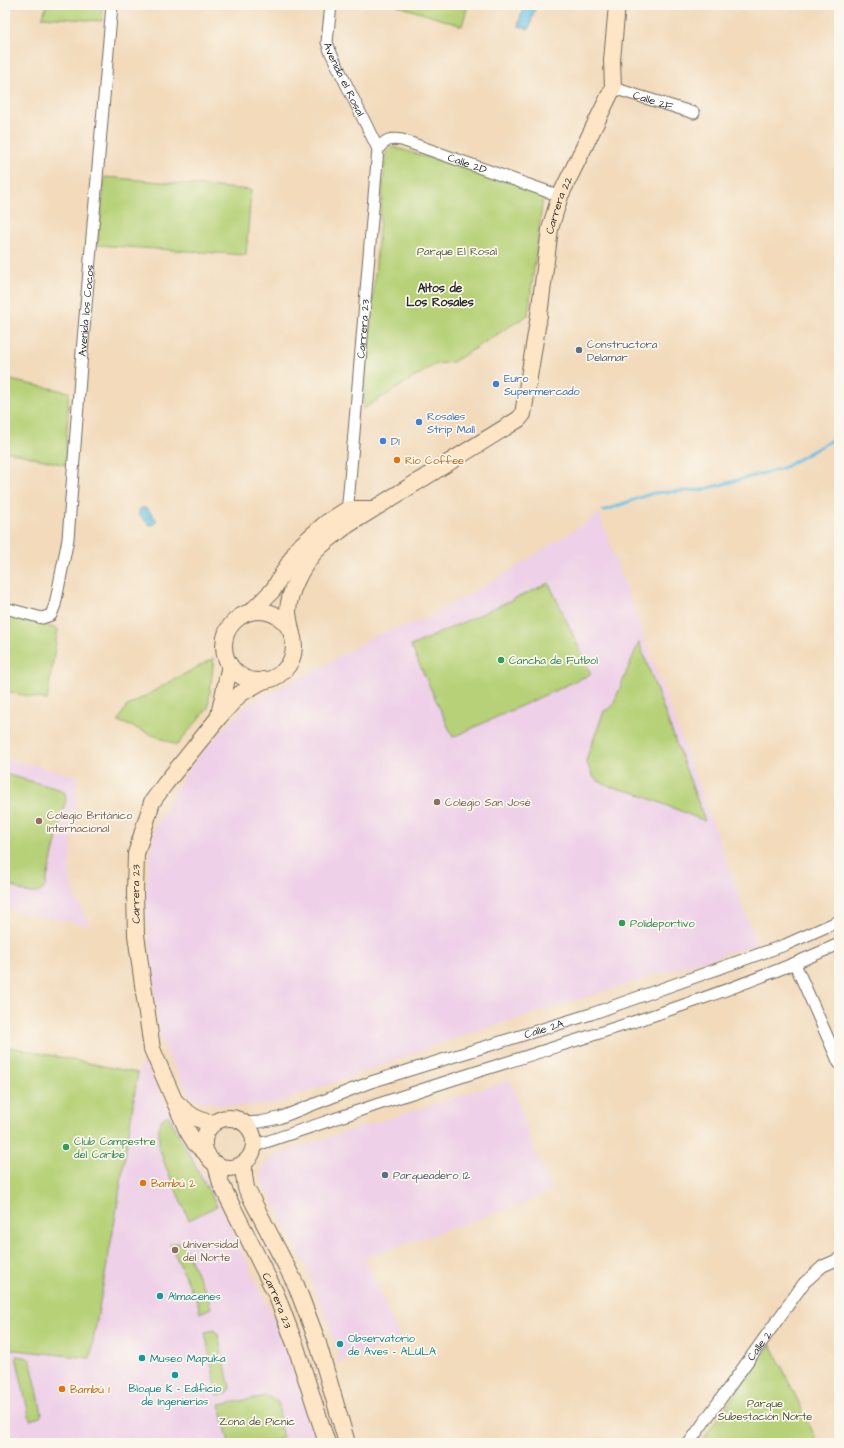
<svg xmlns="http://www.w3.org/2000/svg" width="844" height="1448" font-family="'Architects Daughter',sans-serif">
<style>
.built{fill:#eed0e8}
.green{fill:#b6d177;stroke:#707e51}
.water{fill:#66c1e4;stroke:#487688}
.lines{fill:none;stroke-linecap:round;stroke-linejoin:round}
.stream{stroke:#66c1e4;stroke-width:3}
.street-casing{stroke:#71685d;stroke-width:13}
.secondary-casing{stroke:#71685d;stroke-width:18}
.street{stroke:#fff;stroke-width:11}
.secondary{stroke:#fde5c5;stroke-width:16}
.service-dot{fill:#5c6f8a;stroke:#fbf7ec;stroke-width:1.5}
.shop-dot{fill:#3f7fe0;stroke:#fbf7ec;stroke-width:1.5}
.food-dot{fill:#e8710a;stroke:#fbf7ec;stroke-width:1.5}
.leisure-dot{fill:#2e9e5b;stroke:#fbf7ec;stroke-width:1.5}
.education-dot{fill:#8d6e63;stroke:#fbf7ec;stroke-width:1.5}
.culture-dot{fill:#0f9aa8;stroke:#fbf7ec;stroke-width:1.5}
.labels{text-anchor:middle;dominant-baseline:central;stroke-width:3.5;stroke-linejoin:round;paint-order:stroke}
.street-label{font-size:11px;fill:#2b2b2b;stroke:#fbf7ec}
.park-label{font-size:11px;fill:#4e543e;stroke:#fbf7ec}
.service-label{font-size:11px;fill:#4e5e75;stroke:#fbf7ec;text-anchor:start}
.shop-label{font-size:11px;fill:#366cbe;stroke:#fbf7ec;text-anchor:start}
.food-label{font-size:11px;fill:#c56008;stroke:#fbf7ec;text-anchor:start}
.leisure-label{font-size:11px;fill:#27864d;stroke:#fbf7ec;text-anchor:start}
.education-label{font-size:11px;fill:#785e54;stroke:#fbf7ec;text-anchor:start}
.culture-label{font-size:11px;fill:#0d838f;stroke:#fbf7ec;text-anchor:start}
.neighbourhood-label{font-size:12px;font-weight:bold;fill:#2b2b2b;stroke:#fbf7ec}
</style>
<rect width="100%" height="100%" fill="#fbf7ec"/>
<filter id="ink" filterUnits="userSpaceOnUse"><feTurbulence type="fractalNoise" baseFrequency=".025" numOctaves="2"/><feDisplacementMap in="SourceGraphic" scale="8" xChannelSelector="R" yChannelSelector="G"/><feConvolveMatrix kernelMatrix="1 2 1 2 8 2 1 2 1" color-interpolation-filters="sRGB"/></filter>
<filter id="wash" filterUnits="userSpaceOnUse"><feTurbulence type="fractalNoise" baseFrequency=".012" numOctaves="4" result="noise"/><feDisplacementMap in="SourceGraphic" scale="16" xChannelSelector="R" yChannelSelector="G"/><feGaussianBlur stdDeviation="0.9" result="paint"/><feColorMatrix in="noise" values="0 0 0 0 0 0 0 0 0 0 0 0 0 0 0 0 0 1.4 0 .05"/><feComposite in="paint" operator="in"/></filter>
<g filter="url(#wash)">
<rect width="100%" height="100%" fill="#f2dabb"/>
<path class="built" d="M 599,514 L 757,944 L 467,1034 L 274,1104 L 246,1106 L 220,1105 L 191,1098 L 160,1039 L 146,908 L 148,873 L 154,829 L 174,792 L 197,758 L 245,706 L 325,665 L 376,635 L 425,619 L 503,575 Z
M 5,758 L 78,776 L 69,873 L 75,896 L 90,926 L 5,909 Z
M 144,1061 L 224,1214 L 282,1336 L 303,1394 L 317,1443 L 5,1443 L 5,1349 L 90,1358 L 115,1220 L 138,1073 Z
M 511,1080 L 533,1147 L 552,1191 L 521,1204 L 365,1258 L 400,1339 L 337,1363 L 338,1351 L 323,1310 L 302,1258 L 263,1183 L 261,1175 L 264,1166 L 273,1155 Z"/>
<path class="green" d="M 47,5 L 102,5 L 102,21 L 42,17 Z
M 396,5 L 468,5 L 462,26 Z
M 393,147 L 537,190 L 543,197 L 528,315 L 453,362 L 436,364 L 363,409 L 386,152 Z
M 105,177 L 251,190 L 246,255 L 97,245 Z
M 5,379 L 69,392 L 65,465 L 5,451 Z
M 549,583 L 591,674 L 453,737 L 411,646 Z
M 5,614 L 58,629 L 47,700 L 5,691 Z
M 639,642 L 705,821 L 636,793 L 611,787 L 596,780 L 592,775 L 586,760 L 604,711 L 612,707 Z
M 214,658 L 208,708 L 177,745 L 118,721 L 126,707 L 166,684 Z
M 5,774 L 59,789 L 65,793 L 66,799 L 45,887 C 44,888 43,890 41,891 C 31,898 13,887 5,881 Z
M 5,1046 L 138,1073 L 115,1220 L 90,1358 L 5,1349 Z
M 168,1115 L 217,1206 L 189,1220 L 166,1167 L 159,1147 L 159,1126 L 162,1119 Z
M 173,1243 L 179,1243 L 185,1248 L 207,1295 L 211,1308 L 200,1313 L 198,1304 L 170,1244 Z
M 214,1330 L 218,1335 L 230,1388 L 228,1393 L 218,1396 L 205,1332 Z
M 771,1344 L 818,1443 L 700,1443 Z
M 16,1356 C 23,1357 28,1356 31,1362 L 42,1413 L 40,1417 L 30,1420 Z
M 266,1396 C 281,1401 280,1405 279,1418 C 279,1424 282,1432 283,1438 L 257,1443 L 229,1443 L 220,1405 Z"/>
<path class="water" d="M 524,5 L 535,8 L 529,29 L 518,26 Z
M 141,508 L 146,508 L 156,519 L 156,522 L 153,525 L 148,524 L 139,515 L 139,511 Z"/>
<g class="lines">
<path class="stream" d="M 603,511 L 653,493 L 701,490 L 783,468 L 839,436"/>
</g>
</g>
<g filter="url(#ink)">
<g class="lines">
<defs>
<g id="street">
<path id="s1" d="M 331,5 L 327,42 L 330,51 L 378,149"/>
<path id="s2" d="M 613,88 L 694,113"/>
<path id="s3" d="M 378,149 C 386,139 390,138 402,140 L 560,196"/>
<path id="s4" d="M 347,515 L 378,149"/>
<path id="s5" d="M 5,608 L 42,618 L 51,615 L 55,605 L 68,539 L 82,352 L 112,5"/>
<path d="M 795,964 L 839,1063"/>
<path id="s6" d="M 244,1123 L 260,1122 L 279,1118 L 371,1082 L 591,1014 L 785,945 L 839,921"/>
<path d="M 254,1146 C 338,1118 421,1089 505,1063 C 618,1027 731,993 839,944"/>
<path id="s7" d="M 689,1443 L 804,1283 L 823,1266 L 839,1259"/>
</g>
<g id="secondary">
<path d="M 252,611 L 273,590 L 298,548 L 326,523 L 348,509 L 373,509"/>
<circle cx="259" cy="646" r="35"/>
<path id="s8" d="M 292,635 C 291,628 288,618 288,611 C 289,591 301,569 313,554 C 322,543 335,535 346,526 L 519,419 L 523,414 L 539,315 L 550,229 L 560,196 L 613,88 L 612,60 L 617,5"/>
<path d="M 219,715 L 230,665"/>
<path d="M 177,1103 C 188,1115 198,1120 213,1124"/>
<circle cx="229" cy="1143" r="25"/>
<path id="s9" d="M 207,1154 L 195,1143 L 187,1130 L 152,1049 L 136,935 L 135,892 L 136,854 L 152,802 L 165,784 L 219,717 L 240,694 L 264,680"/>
<path d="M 244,1163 L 244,1175 L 246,1188 L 296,1285 L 317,1340 L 347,1443"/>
<path id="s10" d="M 216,1164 L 221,1184 L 276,1294 L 295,1344 L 327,1443"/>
</g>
</defs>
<use href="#street" class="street-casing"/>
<use href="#secondary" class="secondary-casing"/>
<use href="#street" class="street"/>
<use href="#secondary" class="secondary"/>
</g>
</g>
<g class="service-dot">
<circle cx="579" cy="350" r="4"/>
<circle cx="385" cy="1175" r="4"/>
</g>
<g class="shop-dot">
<circle cx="496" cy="384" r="4"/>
<circle cx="419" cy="422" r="4"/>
<circle cx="383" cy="441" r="4"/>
</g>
<g class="food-dot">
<circle cx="397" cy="460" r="4"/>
<circle cx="143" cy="1183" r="4"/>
<circle cx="62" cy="1389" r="4"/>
</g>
<g class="leisure-dot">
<circle cx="501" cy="660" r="4"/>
<circle cx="622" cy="923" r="4"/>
<circle cx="66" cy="1147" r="4"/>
</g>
<g class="education-dot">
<circle cx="437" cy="802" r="4"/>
<circle cx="39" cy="821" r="4"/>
<circle cx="175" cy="1250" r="4"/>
</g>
<g class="culture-dot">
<circle cx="160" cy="1296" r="4"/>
<circle cx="340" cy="1344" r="4"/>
<circle cx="142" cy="1358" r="4"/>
<circle cx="175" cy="1375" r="4"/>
</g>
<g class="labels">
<g class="street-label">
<text stroke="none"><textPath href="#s1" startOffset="78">Avenida el Rosal</textPath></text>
<text stroke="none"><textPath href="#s2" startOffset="42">Calle 2F</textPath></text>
<text stroke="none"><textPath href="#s3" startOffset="97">Calle 2D</textPath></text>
<text stroke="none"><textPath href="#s8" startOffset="553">Carrera 22</textPath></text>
<text stroke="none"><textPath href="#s5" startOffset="355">Avenida los Cocos</textPath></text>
<text stroke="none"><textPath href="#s4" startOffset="187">Carrera 23</textPath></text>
<text stroke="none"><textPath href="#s9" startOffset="276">Carrera 23</textPath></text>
<text stroke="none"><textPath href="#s6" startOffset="315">Calle 2A</textPath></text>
<text stroke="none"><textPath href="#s10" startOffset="150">Carrera 23</textPath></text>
<text stroke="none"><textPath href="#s7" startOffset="120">Calle 2</textPath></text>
</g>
<g class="park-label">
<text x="457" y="251">Parque El Rosal</text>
<text x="765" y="1403">Parque<tspan x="765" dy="13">Subestación Norte</tspan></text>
<text x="257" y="1421">Zona de Picnic</text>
</g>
<g class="service-label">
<text x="587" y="344">Constructora<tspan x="587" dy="13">Delamar</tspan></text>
<text x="393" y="1175">Parqueadero 12</text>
</g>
<g class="shop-label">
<text x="504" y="378">Euro<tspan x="504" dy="13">Supermercado</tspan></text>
<text x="427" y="416">Rosales<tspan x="427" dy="13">Strip Mall</tspan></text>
<text x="391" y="441">D1</text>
</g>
<g class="food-label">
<text x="405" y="460">Rio Coffee</text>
<text x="151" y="1183">Bambú 2</text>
<text x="70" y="1389">Bambú 1</text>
</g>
<g class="leisure-label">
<text x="509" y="660">Cancha de Futbol</text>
<text x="630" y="923">Polideportivo</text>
<text x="74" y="1141">Club Campestre<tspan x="74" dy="13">del Caribe</tspan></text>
</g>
<g class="education-label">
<text x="445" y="802">Colegio San José</text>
<text x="47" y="815">Colegio Británico<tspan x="47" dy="13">Internacional</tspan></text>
<text x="183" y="1244">Universidad<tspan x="183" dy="13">del Norte</tspan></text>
</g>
<g class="culture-label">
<text x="168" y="1296">Almacenes</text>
<text x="348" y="1338">Observatorio<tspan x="348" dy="13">de Aves - ALULA</tspan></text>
<text x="150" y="1358">Museo Mapuka</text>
<text x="175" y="1388" text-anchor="middle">Bloque K - Edificio<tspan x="175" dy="13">de Ingenierías</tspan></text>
</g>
<g class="neighbourhood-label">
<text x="440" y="288">Altos de<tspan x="440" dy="14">Los Rosales</tspan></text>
</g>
</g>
<rect width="844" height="1448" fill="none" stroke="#fbf7ec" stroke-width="20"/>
</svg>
